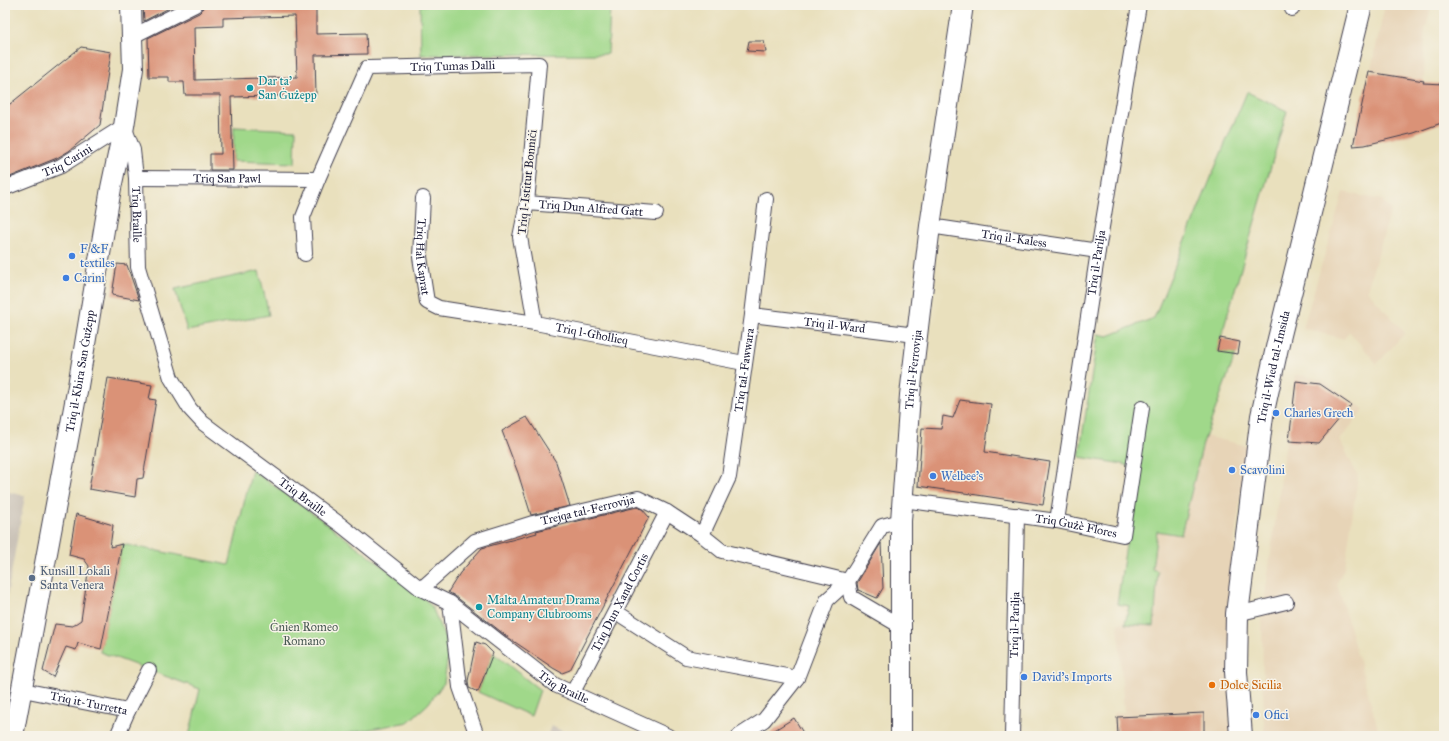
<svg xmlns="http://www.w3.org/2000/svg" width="1449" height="741" font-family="'IM FELL Great Primer',serif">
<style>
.built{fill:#e7d4b7}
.industrial{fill:#cbc3b8}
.green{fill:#a0d88a;stroke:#617d62}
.building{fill:#da9277;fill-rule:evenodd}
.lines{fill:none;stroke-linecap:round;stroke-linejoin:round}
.minor-casing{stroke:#403e4e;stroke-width:16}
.secondary-casing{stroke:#403e4e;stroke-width:22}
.primary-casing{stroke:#403e4e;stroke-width:24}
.minor{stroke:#fff;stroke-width:14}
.secondary{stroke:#fff;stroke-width:20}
.primary{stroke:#fff;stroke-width:22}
.culture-dot{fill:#0f9aa8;stroke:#f7f3e8;stroke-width:1.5}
.shop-dot{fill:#3f7fe0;stroke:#f7f3e8;stroke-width:1.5}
.service-dot{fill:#5c6f8a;stroke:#f7f3e8;stroke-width:1.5}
.food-dot{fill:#e8710a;stroke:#f7f3e8;stroke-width:1.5}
.labels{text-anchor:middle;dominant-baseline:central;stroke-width:3;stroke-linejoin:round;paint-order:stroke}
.street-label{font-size:12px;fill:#22223b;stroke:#f7f3e8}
.culture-label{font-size:12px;fill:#0d838f;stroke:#f7f3e8;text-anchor:start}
.shop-label{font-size:12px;fill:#366cbe;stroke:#f7f3e8;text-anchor:start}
.service-label{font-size:12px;fill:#4e5e75;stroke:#f7f3e8;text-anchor:start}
.park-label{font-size:12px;fill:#485953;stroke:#f7f3e8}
.food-label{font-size:12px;fill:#c56008;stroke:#f7f3e8;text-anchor:start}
</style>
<rect width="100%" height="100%" fill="#f7f3e8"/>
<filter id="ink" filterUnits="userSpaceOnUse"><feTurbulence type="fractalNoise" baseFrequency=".025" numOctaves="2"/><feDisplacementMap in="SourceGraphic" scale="8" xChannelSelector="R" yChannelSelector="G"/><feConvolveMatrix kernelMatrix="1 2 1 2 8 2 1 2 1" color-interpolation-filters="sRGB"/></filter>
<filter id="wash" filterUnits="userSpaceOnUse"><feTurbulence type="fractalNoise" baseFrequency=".012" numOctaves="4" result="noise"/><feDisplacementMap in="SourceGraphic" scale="16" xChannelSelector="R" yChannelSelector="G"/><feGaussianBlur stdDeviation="0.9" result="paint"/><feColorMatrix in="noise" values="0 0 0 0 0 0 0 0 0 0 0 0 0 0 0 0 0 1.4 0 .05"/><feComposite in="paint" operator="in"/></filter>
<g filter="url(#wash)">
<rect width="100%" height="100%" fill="#e9e0bd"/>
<path class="built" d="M 1385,5 L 1432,5 L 1425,30 L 1424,83 L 1411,136 L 1363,145 L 1356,138 Z
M 1343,192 L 1382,200 L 1391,210 L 1367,290 L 1405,333 L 1377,364 L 1349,331 L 1344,339 L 1303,328 Z
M 1295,375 L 1301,375 L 1324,381 L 1364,409 L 1340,440 L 1358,476 L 1345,567 L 1337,583 L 1380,736 L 1264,736 L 1262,618 Z
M 1205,436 L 1248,446 L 1235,537 L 1229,628 L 1231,736 L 1113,736 L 1113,713 L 1124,712 L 1118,623 L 1154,625 L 1158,571 L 1152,569 L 1157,531 L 1181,535 Z"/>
<path class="industrial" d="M 5,491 L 25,496 L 5,607 Z
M 551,726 L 574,736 L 547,736 Z"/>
<path class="green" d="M 420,5 L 610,5 L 608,54 L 421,55 Z
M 1247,92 L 1287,111 L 1217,351 L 1236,353 L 1203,443 L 1181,535 L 1157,531 L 1152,569 L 1158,571 L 1154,626 L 1125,624 L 1129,606 L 1117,604 L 1137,473 L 1128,466 L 1123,464 L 1079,457 L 1098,334 L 1108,336 L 1154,318 L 1219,158 Z
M 234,127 L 296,130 L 295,163 L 233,161 Z
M 259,271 L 269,315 L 187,331 L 175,289 Z
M 252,470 L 319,518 L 422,596 L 432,607 L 449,648 L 444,683 L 428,704 L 408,722 L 333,736 L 189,736 L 200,689 L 100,652 L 122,544 L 229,565 Z
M 493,653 L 540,690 L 531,716 L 478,692 Z"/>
<g id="blocks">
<path class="building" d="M 143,5 L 169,5 L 169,8 L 144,21 Z
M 204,5 L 316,5 L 316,34 L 366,33 L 367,54 L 315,55 L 316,95 L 231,97 L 233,170 L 210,170 L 210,154 L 221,154 L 220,95 L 185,95 L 184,82 L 169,82 L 169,77 L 149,77 L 148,38 L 199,13 L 202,10 ZM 295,16 L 297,77 L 195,80 L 194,27 L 223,26 L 223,18 Z
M 749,41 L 764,41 L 766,52 L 747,51 Z
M 81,47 L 111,52 L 100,125 L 69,151 L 57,158 L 5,179 L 5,108 Z
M 1369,72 L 1424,81 L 1423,83 L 1444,84 L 1444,122 L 1414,133 L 1365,145 L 1353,146 Z
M 117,264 L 127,265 L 139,300 L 112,295 Z
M 1220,338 L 1240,342 L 1238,354 L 1217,351 Z
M 108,378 L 152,385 L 149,399 L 156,400 L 143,478 L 137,479 L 135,497 L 89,489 Z
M 1296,381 L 1320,384 L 1351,405 L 1319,443 L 1289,441 Z
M 960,400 L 991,404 L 985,452 L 1050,462 L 1043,505 L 918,486 L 922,428 L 941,429 L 943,416 L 953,418 Z
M 527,417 L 556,462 L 570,506 L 531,515 L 518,473 L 502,431 Z
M 637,507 L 642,509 L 649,517 L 570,670 L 562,673 L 553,668 L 509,638 L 455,596 L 448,592 L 460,573 L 482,548 L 537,533 L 536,531 Z
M 76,514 L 113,525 L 110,547 L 122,544 L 101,649 L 78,643 L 76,650 L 66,647 L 53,677 L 43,671 L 55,624 L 72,626 L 81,620 L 89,566 L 84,559 L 69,555 Z
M 881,543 L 883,588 L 877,598 L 858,590 L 857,583 Z
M 476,642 L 485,645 L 493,653 L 478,692 L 469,688 L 468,681 Z
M 1204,713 L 1204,736 L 1118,736 L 1117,717 Z
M 794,718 L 805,736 L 765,736 Z"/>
</g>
</g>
<g filter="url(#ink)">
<use href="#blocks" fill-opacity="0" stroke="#403e4e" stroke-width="1"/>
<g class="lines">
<defs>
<g id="minor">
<path d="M 1292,9 L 1292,5"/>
<path d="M 133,36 L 195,5"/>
<path id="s1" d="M 136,178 L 318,179"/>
<path id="s2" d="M 5,188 L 61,166 L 124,126 L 133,150 L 136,178 L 138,267 L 171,378 L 190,409 L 203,423 L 341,525 L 421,589 L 450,603 L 555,685 L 668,736"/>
<path id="s3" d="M 423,198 L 420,257 L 427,302 L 439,308 L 535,323 L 744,363"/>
<path id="s4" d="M 527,203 L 656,213"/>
<path id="s5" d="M 930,226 L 1098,251"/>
<path id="s6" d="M 305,254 L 303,217 L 318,179 L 367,68 L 539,64 L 527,203 L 520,237 L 535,323"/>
<path id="s7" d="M 752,315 L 916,335"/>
<path id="s8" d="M 903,500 L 1057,521 L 1123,535 L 1142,408"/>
<path id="s9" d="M 1057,521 L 1098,251 L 1139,5"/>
<path id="s10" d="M 702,535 L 729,477 L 752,315 L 766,199"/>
<path d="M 848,581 L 851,597 L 902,627"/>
<path id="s11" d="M 421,589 L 475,541 L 533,523 L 638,498 L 667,512 L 702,535 L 722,551 L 848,581"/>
<path d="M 450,603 L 460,687 L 477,736"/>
<path d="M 616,612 L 686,657 L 797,678"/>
<path d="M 1237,614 L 1286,602"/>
<path id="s12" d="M 23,690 L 128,711 L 117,736"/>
<path id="s13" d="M 573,692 L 667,512"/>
<path d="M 128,711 L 149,670"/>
<path d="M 739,736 L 764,720 L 797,678 L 827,600 L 848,581 L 882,526 L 901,521"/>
<path id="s14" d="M 1012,736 L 1017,515"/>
</g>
<g id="secondary">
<path id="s15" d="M 13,736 L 78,386 L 111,188 L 124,126 L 133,69 L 131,5"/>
<path id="s16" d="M 901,736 L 901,521 L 910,395 L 930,226 L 963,5"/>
</g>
<g id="primary">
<path id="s17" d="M 1241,736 L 1236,672 L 1237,614 L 1262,416 L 1278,343 L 1361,5"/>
</g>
</defs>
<use href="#minor" class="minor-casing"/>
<use href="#secondary" class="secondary-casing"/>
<use href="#primary" class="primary-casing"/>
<use href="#minor" class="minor"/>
<use href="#secondary" class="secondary"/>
<use href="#primary" class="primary"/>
</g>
</g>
<g class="culture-dot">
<circle cx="250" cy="88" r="4"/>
<circle cx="479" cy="607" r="4"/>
</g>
<g class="shop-dot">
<circle cx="72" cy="256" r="4"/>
<circle cx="66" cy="278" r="4"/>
<circle cx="1276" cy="413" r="4"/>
<circle cx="1232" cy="470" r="4"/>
<circle cx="933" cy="476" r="4"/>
<circle cx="1024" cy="677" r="4"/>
<circle cx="1256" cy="715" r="4"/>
</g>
<circle class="service-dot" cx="32" cy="578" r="4"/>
<circle class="food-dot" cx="1212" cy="685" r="4"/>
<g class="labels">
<g class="street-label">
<text stroke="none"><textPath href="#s6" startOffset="285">Triq Tumas Dalli</textPath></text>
<text stroke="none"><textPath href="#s2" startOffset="68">Triq Carini</textPath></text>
<text stroke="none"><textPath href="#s1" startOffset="91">Triq San Pawl</textPath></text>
<text transform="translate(527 182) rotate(-84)">Triq l-Istitut Bonniċi</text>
<text stroke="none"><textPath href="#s4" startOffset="64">Triq Dun Alfred Gatt</textPath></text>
<text stroke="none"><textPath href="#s2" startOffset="225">Triq Braille</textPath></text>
<text stroke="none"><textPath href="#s5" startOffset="85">Triq il-Kaless</textPath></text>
<text stroke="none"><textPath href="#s3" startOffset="59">Triq Ħal Kaprat</textPath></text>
<text stroke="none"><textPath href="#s9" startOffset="261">Triq il-Parilja</textPath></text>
<text stroke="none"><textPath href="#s7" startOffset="83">Triq il-Ward</textPath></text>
<text stroke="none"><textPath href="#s3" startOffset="273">Triq l-Għollieq</textPath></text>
<text stroke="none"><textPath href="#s17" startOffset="372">Triq il-Wied tal-Imsida</textPath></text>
<text stroke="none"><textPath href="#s16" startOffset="367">Triq il-Ferrovija</textPath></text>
<text stroke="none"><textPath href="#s10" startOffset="172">Triq tal-Fawwara</textPath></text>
<text stroke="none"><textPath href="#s15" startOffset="371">Triq il-Kbira San Ġużepp</textPath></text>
<text stroke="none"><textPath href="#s2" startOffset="573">Triq Braille</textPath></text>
<text stroke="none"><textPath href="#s11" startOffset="189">Trejqa tal-Ferrovija</textPath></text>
<text stroke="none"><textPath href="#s8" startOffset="175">Triq Ġużè Flores</textPath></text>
<text stroke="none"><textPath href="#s13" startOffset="101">Triq Dun Xand Cortis</textPath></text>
<text stroke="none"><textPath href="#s14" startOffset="111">Triq il-Parilja</textPath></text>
<text stroke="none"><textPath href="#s2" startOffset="897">Triq Braille</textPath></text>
<text stroke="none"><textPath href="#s12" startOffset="67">Triq it-Turretta</textPath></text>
</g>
<g class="culture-label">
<text x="258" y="81">Dar ta'<tspan x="258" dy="14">San Ġużepp</tspan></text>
<text x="487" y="600">Malta Amateur Drama<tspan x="487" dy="14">Company Clubrooms</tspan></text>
</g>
<g class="shop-label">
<text x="80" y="249">F &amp;F<tspan x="80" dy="14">textiles</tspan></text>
<text x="74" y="278">Carini</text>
<text x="1284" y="413">Charles Grech</text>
<text x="1240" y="470">Scavolini</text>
<text x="941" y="476">Welbee's</text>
<text x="1032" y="677">David's Imports</text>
<text x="1264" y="715">Ofici</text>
</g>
<g class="service-label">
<text x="40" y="571">Kunsill Lokali<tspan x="40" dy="14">Santa Venera</tspan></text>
</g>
<g class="park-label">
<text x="304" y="627">Ġnien Romeo<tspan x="304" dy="14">Romano</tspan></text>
</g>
<g class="food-label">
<text x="1220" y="685">Dolce Sicilia</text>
</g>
</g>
<rect width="1449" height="741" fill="none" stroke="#f7f3e8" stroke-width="20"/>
</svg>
